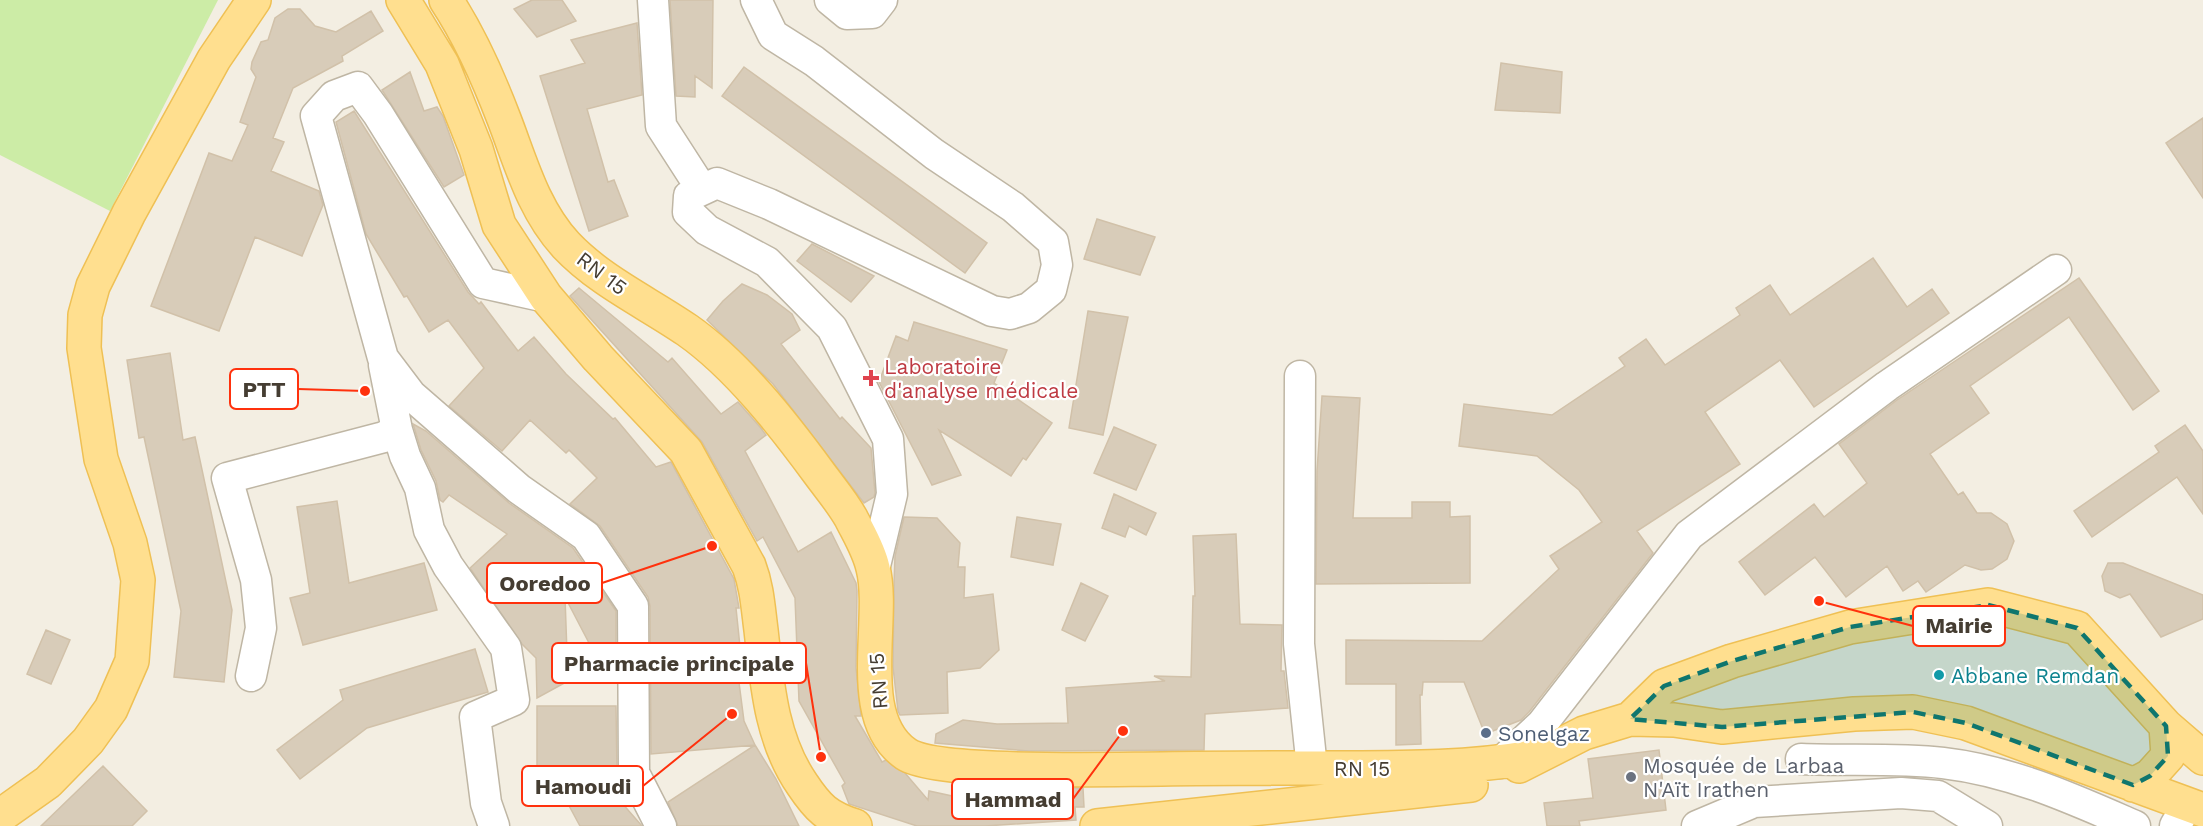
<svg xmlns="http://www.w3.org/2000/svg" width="2203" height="826" font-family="'Work Sans',sans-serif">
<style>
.green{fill:#cceca6}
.building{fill:#d8ccb9;stroke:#d1c1a9;stroke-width:1.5}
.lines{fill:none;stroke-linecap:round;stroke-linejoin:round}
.minor-casing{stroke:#bfb6a4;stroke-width:33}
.major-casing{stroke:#efc054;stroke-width:36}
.minor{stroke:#fff;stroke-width:30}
.major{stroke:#ffdf8f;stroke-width:33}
.marked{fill:#0f766e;fill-opacity:0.2;stroke:#0f766e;stroke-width:4.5;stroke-dasharray:12 8;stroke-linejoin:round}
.health-dot{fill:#e0444e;stroke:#fff;stroke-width:2}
.culture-dot{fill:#0f9aa8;stroke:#fff;stroke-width:2}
.service-dot{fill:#5c6f8a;stroke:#fff;stroke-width:2}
.worship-dot{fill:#6b7280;stroke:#fff;stroke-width:2}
.labels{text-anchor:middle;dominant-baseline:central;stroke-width:4.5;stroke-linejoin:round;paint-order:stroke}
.street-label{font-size:21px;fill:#453d32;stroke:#fff}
.health-label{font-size:21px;fill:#be3a42;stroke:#fff;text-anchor:start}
.culture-label{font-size:21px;fill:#0d838f;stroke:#fff;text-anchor:start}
.service-label{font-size:21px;fill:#4e5e75;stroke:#fff;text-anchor:start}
.worship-label{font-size:21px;fill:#5b616d;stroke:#fff;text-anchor:start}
.leader{fill:none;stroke:#ff310d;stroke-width:2}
.callout-dot{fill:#ff310d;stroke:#fff;stroke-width:2}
.callout{fill:#fff;stroke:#ff310d;stroke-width:2}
.callout-label{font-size:22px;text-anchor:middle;font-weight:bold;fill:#453d32}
</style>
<rect width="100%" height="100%" fill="#f3eee2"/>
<path class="green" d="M 0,0 L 218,0 L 110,211 L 0,155 Z"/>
<path class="building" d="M 532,0 L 562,0 L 576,21 L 537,37 L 514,9 Z
M 670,0 L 713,0 L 712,88 L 695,76 L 695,97 L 676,96 Z
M 288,9 L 300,9 L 315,26 L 336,32 L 371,11 L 383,31 L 342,56 L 343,61 L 293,88 L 273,138 L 284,142 L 271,171 L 319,191 L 323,205 L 302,256 L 255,237 L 219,331 L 151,306 L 209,153 L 232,161 L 248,125 L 240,122 L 256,77 L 251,69 L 252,62 L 261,42 L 268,40 L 275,18 Z
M 637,23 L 642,95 L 587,109 L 608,182 L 614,180 L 628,216 L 589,231 L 540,76 L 585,63 L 571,40 Z
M 1501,63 L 1562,72 L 1560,113 L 1495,110 Z
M 744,67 L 987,243 L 965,273 L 722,96 Z
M 410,72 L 424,111 L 437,107 L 443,116 L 464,175 L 444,187 L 382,90 Z
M 354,111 L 468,292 L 479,304 L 481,302 L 518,351 L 534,337 L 566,374 L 613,419 L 615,418 L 656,467 L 671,462 L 734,579 L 739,608 L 736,608 L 742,666 L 737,667 L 744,721 L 755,745 L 651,754 L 650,606 L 648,597 L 600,526 L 570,504 L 597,478 L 569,450 L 566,453 L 530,420 L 502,451 L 449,406 L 484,368 L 448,320 L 429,332 L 407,296 L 404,297 L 366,234 L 336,122 Z
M 2203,118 L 2203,198 L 2166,143 Z
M 1097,219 L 1155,237 L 1140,275 L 1084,259 Z
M 812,244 L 874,276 L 851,302 L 797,261 Z
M 1873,258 L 1907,307 L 1932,289 L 1949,313 L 1814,407 L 1780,360 L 1705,412 L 1740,464 L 1637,531 L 1653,553 L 1529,712 L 1521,720 L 1485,734 L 1464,682 L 1423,682 L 1422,695 L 1420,695 L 1421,744 L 1396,745 L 1396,684 L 1346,684 L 1346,640 L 1482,641 L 1559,569 L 1550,556 L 1602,522 L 1579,490 L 1537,456 L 1459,446 L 1464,404 L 1552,415 L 1625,366 L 1619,358 L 1646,339 L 1665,365 L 1740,315 L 1736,308 L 1770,285 L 1790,315 Z
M 2079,278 L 2159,391 L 2133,410 L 2069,317 L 1970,386 L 1989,413 L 1930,454 L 1958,495 L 1963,492 L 1977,513 L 1991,513 L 2007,524 L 2014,541 L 2007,559 L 1992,569 L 1981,570 L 1965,565 L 1926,592 L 1918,581 L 1903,591 L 1887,566 L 1846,597 L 1815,557 L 1765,595 L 1739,562 L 1814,504 L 1824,517 L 1867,483 L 1839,444 L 1897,400 Z
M 742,284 L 767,295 L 792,314 L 800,330 L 781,344 L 840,419 L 842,417 L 871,448 L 875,493 L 874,497 L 864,503 L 773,384 L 707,320 L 723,301 Z
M 579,288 L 668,362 L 672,358 L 721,414 L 738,402 L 760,427 L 766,435 L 745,451 L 798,552 L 831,532 L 856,583 L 857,591 L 856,668 L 861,716 L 855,716 L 882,762 L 886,760 L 905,773 L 928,800 L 929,791 L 1003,807 L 1002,787 L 1083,788 L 1084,807 L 1075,807 L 1076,820 L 985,826 L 917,826 L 849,804 L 842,786 L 845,783 L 799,701 L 795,598 L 763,537 L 757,541 L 702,442 L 570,296 Z
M 1088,311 L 1128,317 L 1103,435 L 1069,428 Z
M 914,322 L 1007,350 L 994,383 L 1052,423 L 1026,460 L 1023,458 L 1011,476 L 939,430 L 961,475 L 932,485 L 879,382 L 896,336 L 908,341 Z
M 170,353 L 183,440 L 195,437 L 232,610 L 224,682 L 174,677 L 181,611 L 144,437 L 139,438 L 127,360 Z
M 1322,396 L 1360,398 L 1353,518 L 1412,518 L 1412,502 L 1450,502 L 1450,517 L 1470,516 L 1470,583 L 1316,584 L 1317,471 Z
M 413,424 L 426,431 L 509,503 L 573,548 L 616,611 L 616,655 L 600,664 L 565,597 L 568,681 L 537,698 L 536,658 L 522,644 L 470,568 L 507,534 L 449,495 L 443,502 L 440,500 L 436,481 L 421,450 Z
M 2185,425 L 2203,451 L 2203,514 L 2177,477 L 2092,537 L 2074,511 L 2159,452 L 2155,446 Z
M 1114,427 L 1156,445 L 1136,490 L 1094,473 Z
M 1114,494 L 1156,513 L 1146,535 L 1129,526 L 1125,537 L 1102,528 Z
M 337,501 L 349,583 L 424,563 L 437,610 L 303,645 L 290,598 L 310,593 L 297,507 Z
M 904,517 L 937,518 L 960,543 L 958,567 L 965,567 L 964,598 L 993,594 L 999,650 L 980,668 L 947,672 L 948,713 L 900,715 L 898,711 L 893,667 L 894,584 L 895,556 Z
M 1017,517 L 1061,524 L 1053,565 L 1011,557 Z
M 1236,534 L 1240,624 L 1282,625 L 1281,671 L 1284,671 L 1288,708 L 1205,714 L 1204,750 L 1029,751 L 935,743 L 936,734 L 963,720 L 997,724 L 1068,723 L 1066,688 L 1165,681 L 1154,676 L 1191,677 L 1193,596 L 1195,596 L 1193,536 Z
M 2108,563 L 2123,563 L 2203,595 L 2203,619 L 2161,637 L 2130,594 L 2120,598 L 2105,591 L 2102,576 Z
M 1081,583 L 1108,596 L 1085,641 L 1062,630 Z
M 46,630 L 70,640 L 51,684 L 27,674 Z
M 475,649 L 488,692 L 367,728 L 300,779 L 277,750 L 343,700 L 340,690 Z
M 537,706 L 616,706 L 617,773 L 621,786 L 621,802 L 642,826 L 580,826 L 554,778 L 537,778 Z
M 755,745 L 776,779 L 799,826 L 678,826 L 668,802 Z
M 1659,750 L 1666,810 L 1579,821 L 1580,826 L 1547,826 L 1544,803 L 1593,798 L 1588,759 Z
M 103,766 L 147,811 L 132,826 L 41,826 Z"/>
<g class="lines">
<defs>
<path id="minor" d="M 653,0 L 661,126 L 701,188
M 756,0 L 773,35 L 814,61 L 934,154 L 1013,207 L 1053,242 L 1057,265 L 1051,290 L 1029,308 L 1010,314 L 992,311 L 769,204 L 717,183 L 689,196 L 688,212 L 707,230 L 767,262 L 832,328 L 888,439 L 892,494 L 874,570
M 830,0 L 847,14 L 872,13 L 882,0
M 546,297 L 483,283 L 378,114 L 358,87 L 334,96 L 316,116 L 383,358 L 411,395 L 519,489 L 586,536 L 633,606 L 634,773 L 661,826
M 384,365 L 397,430 L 405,456 L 420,488 L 429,530 L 448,566 L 506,648 L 514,700 L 475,717 L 486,803 L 494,826
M 1300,376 L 1299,644 L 1312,768
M 251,676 L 261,628 L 256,580 L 227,478 L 384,437 L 397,430
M 1801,759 C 1848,761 1897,758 1943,763 C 2012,771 2073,799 2135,826
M 1500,763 L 1542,724 L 1689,535 L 1887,386 L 2056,270
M 1697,826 L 1754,802 L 1901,793 L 1938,796 L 1987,826
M 2175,826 L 2188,804"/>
<path id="major" d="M 403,0 L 442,64 L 476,149 L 499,225 L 546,297 L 598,358 L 686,451 L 749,566 C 757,587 758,607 761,630 C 767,683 771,739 802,784 C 818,808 827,817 855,826
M 446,0 C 471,38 488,77 504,119 C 521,163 533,209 566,245 C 600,281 646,302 687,330 C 737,365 783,424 819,473 C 830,488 842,502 851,518 C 859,534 869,550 873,568 C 886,620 853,718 906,754 C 938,775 1115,769 1162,769 C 1217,768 1272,768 1327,768 C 1397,768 1468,769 1537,756
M 1630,719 L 1664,686 L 1732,661 L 1850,627 L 1988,605 L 2077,628 L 2166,726 L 2203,758
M 1519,766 L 1584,733 L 1630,719 L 1674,720 L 1722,727 L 1854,714 L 1913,712 L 1966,723 L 2203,810
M 2133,785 L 2150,776 L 2168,756 L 2166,726
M 0,816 L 48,782 L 88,741 L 111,709 L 132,661 L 138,580 L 130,543 L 101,459 L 84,348 L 85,315 L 93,286 L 129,213 L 214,59 L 254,0
M 1097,826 L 1471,785"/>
</defs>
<use href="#minor" class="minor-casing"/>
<use href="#major" class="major-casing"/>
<use href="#minor" class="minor"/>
<use href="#major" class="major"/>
</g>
<path class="marked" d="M 1988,605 L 2077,628 L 2166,726 L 2168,756 L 2150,776 L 2133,785 L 1966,723 L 1913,712 L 1722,727 L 1630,719 L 1664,686 L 1732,661 L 1850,627 Z"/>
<path class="health-dot" d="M868 369h6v6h6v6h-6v6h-6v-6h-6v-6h6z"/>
<circle class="culture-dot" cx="1939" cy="675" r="6"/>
<circle class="service-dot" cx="1486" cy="733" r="6"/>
<circle class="worship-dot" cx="1631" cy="777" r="6"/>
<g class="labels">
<g class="street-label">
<text transform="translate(602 273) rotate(37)">RN 15</text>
<text transform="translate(878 681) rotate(-94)">RN 15</text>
<text x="1362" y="768">RN 15</text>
</g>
<g class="health-label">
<text x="884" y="366">Laboratoire<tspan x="884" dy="24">d'analyse médicale</tspan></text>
</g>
<g class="culture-label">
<text x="1951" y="675">Abbane Remdan</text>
</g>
<g class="service-label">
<text x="1498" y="733">Sonelgaz</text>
</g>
<g class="worship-label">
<text x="1643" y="765">Mosquée de Larbaa<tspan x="1643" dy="24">N'Aït Irathen</tspan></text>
</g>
</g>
<path class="leader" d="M365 391L298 389M712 546L602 583M1819 601L1913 626M821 757L806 663M732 714L643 786M1123 731L1073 799"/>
<g class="callout-dot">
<circle cx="365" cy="391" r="6"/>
<circle cx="712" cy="546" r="6"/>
<circle cx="1819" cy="601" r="6"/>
<circle cx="821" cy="757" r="6"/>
<circle cx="732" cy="714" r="6"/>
<circle cx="1123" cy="731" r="6"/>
</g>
<g class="callout">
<rect x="230" y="369" width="68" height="40" rx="6"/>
<rect x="487" y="563" width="115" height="40" rx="6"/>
<rect x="1913" y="606" width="92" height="40" rx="6"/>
<rect x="552" y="643" width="254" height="40" rx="6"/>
<rect x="522" y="766" width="121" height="40" rx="6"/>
<rect x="952" y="779" width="121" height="40" rx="6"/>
</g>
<g class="callout-label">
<text x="264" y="397">PTT</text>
<text x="545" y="591">Ooredoo</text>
<text x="1959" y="633">Mairie</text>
<text x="679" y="671">Pharmacie principale</text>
<text x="583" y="794">Hamoudi</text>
<text x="1013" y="807">Hammad</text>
</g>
</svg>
